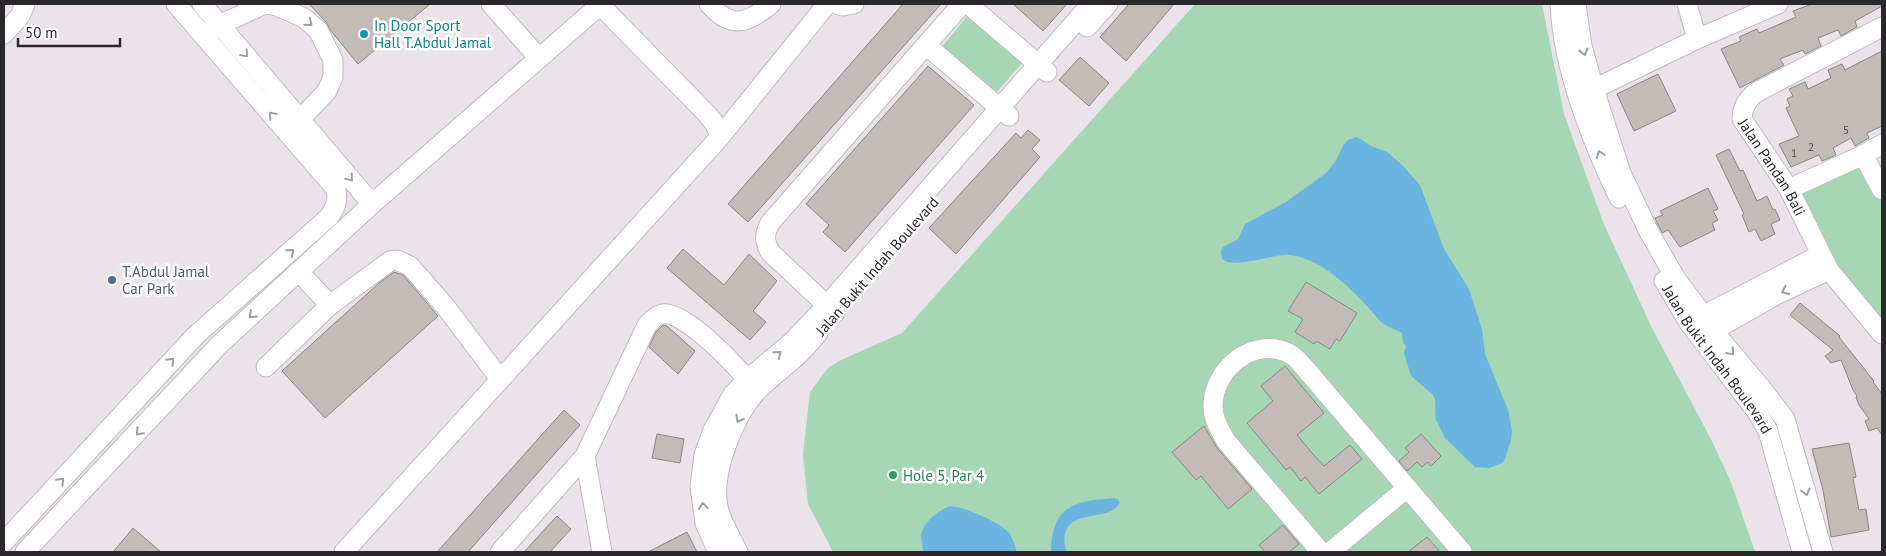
<svg xmlns="http://www.w3.org/2000/svg" width="1886" height="556" font-family="'PT Sans',sans-serif">
<style>
.green{fill:#a5d7b5}
.water{fill:#6bb4df}
.building{fill:#c3bbb7;stroke:#8d8582}
.lines{fill:none;stroke-linecap:round;stroke-linejoin:round}
.minor-casing{stroke:#c0bac0;stroke-width:21}
.minor{stroke:#fff;stroke-width:19}
.oneway{stroke:#9f9ea0}
.culture-dot{fill:#0f9aa8;stroke:#fff;stroke-width:2}
.service-dot{fill:#5c6f8a;stroke:#fff;stroke-width:2}
.leisure-dot{fill:#2e9e5b;stroke:#fff;stroke-width:2}
.labels{text-anchor:middle;dominant-baseline:central;stroke-width:5;stroke-linejoin:round;paint-order:stroke}
.number-label{font-size:12px;fill:#504d4e}
.culture-label{font-size:15px;fill:#0d838f;stroke:#fff;text-anchor:start}
.street-label{font-size:15px;fill:#2a282b;stroke:#fff}
.service-label{font-size:15px;fill:#4e5e75;stroke:#fff;text-anchor:start}
.leisure-label{font-size:15px;fill:#27864d;stroke:#fff;text-anchor:start}
</style>
<rect width="100%" height="100%" fill="#eae4ea"/>
<path class="green" d="M 1195,4 L 1542,4 L 1564,114 L 1603,222 L 1652,328 L 1712,441 L 1731,482 L 1755,552 L 833,552 L 808,504 L 803,454 L 810,392 L 828,368 L 839,361 L 902,333 Z
M 969,14 L 1024,61 L 995,94 L 941,48 Z
M 1865,154 L 1882,188 L 1882,332 L 1831,270 L 1790,190 Z"/>
<path class="water" d="M 1357,137 L 1371,146 L 1387,152 L 1402,165 L 1420,185 L 1444,249 L 1469,289 L 1482,329 L 1485,354 L 1508,410 L 1512,431 L 1511,440 L 1505,459 L 1502,463 L 1489,468 L 1475,467 L 1445,438 L 1436,420 L 1435,399 L 1432,394 L 1411,376 L 1404,353 L 1406,346 L 1403,343 L 1402,333 L 1389,327 L 1381,322 C 1359,296 1325,259 1290,255 C 1273,253 1235,270 1222,259 L 1221,251 L 1223,247 L 1238,239 L 1245,224 L 1286,202 L 1326,173 L 1335,162 L 1344,144 L 1348,140 Z
M 1114,498 L 1118,499 L 1120,502 C 1110,526 1055,502 1066,552 L 1051,552 C 1052,506 1073,501 1114,498 Z
M 950,506 C 964,507 1001,522 1010,534 C 1013,539 1015,547 1017,552 L 923,552 C 923,547 921,541 921,535 C 923,522 938,511 950,506 Z"/>
<path class="building" d="M 309,4 L 430,4 L 358,64 L 331,31 L 326,22 Z
M 903,4 L 941,4 L 748,222 L 728,204 Z
M 1013,4 L 1067,4 L 1043,31 Z
M 1129,4 L 1174,4 L 1126,61 L 1100,37 Z
M 1812,4 L 1882,4 L 1882,6 L 1855,21 L 1857,27 L 1841,36 L 1838,30 L 1818,38 L 1821,46 L 1805,54 L 1803,50 L 1780,59 L 1784,65 L 1740,88 L 1721,49 L 1741,41 L 1739,37 L 1757,29 L 1759,33 L 1796,17 L 1793,11 Z
M 1882,51 L 1882,126 L 1867,133 L 1869,138 L 1855,146 L 1851,138 L 1833,148 L 1836,155 L 1822,161 L 1819,155 L 1791,167 L 1779,144 L 1799,136 L 1786,108 L 1790,106 L 1787,99 L 1793,96 L 1789,89 L 1805,82 L 1808,89 L 1831,78 L 1828,70 L 1842,64 L 1845,70 Z
M 1080,57 L 1109,83 L 1089,106 L 1059,80 Z
M 928,66 L 974,105 L 845,252 L 823,232 L 829,225 L 806,204 Z
M 1658,74 L 1676,111 L 1634,131 L 1617,94 Z
M 1028,130 L 1040,140 L 1032,149 L 1040,157 L 956,254 L 929,228 L 1016,133 L 1021,138 Z
M 1729,149 L 1740,171 L 1743,170 L 1757,201 L 1767,196 L 1773,210 L 1775,209 L 1780,220 L 1771,224 L 1775,234 L 1761,241 L 1755,229 L 1749,232 L 1742,215 L 1744,214 L 1716,155 Z
M 1708,188 L 1718,209 L 1713,211 L 1718,220 L 1712,223 L 1715,230 L 1680,247 L 1668,230 L 1662,233 L 1655,218 L 1663,215 L 1660,211 Z
M 683,249 L 724,285 L 749,254 L 777,281 L 753,311 L 766,322 L 750,340 L 667,268 Z
M 394,272 L 403,275 L 438,316 L 325,418 L 282,371 L 379,283 Z
M 1306,282 L 1357,313 L 1340,341 L 1336,339 L 1330,349 L 1316,341 L 1314,344 L 1295,332 L 1303,319 L 1288,311 Z
M 1800,303 L 1840,336 L 1839,337 L 1874,381 L 1873,382 L 1882,394 L 1882,435 L 1877,428 L 1869,431 L 1865,421 L 1869,419 L 1859,405 L 1856,397 L 1857,396 L 1853,390 L 1841,360 L 1831,363 L 1825,356 L 1833,350 L 1790,315 Z
M 663,325 L 667,326 L 695,351 L 678,374 L 649,347 L 656,332 Z
M 1285,366 L 1324,413 L 1297,435 L 1312,453 L 1324,466 L 1350,445 L 1362,459 L 1319,494 L 1305,477 L 1301,481 L 1290,467 L 1286,470 L 1247,423 L 1273,401 L 1261,386 Z
M 564,410 L 580,425 L 468,552 L 437,552 Z
M 1204,426 L 1217,448 L 1252,489 L 1228,509 L 1201,476 L 1196,480 L 1172,452 Z
M 657,434 L 684,439 L 680,463 L 652,458 Z
M 1421,434 L 1441,456 L 1431,466 L 1428,462 L 1422,467 L 1417,462 L 1407,471 L 1399,461 L 1409,452 L 1405,448 Z
M 1849,443 L 1856,477 L 1853,478 L 1859,510 L 1866,509 L 1869,530 L 1831,537 L 1823,490 L 1812,449 Z
M 557,516 L 571,529 L 550,552 L 524,552 Z
M 1283,525 L 1299,544 L 1289,552 L 1265,552 L 1259,545 Z
M 133,528 L 161,552 L 113,552 Z
M 687,532 L 697,552 L 648,552 Z
M 1427,537 L 1440,552 L 1408,552 Z"/>
<g class="lines">
<defs>
<g id="minor">
<path d="M 491,4 L 539,58"/>
<path d="M 709,4 C 731,29 747,24 771,4"/>
<path d="M 836,4 L 843,6 L 854,4"/>
<path d="M 962,4 L 926,45 L 1009,116"/>
<path d="M 968,4 L 1047,72"/>
<path d="M 1560,4 C 1563,69 1591,139 1619,198"/>
<path d="M 1576,4 L 1582,46 L 1594,89 L 1621,173 L 1649,232 L 1676,279 L 1704,316 L 1713,331 L 1763,390 L 1785,419 L 1823,552"/>
<path d="M 1687,4 L 1697,39"/>
<path d="M 1087,27 L 1108,4"/>
<path id="s1" d="M 1882,27 L 1755,93 C 1747,100 1742,108 1742,119 L 1789,189 L 1829,270 L 1882,334"/>
<path d="M 210,31 L 219,25 L 265,4 L 277,6 L 304,18 L 318,30 L 333,60 L 333,77 L 327,91 L 293,127"/>
<path d="M 4,34 L 20,16 L 25,4"/>
<path d="M 1594,89 L 1697,39 L 1778,4"/>
<path d="M 720,137 L 827,4"/>
<path d="M 1863,155 L 1882,190"/>
<path d="M 1789,189 L 1863,155 L 1882,144"/>
<path d="M 372,204 L 600,5 L 598,4"/>
<path d="M 299,272 L 330,305"/>
<path id="s2" d="M 1664,281 L 1689,323 L 1757,412 L 1768,431 L 1802,552"/>
<path d="M 835,313 L 770,252 C 764,240 764,235 770,223 L 926,45"/>
<path d="M 1693,321 L 1820,255"/>
<path d="M 1702,337 L 1776,295 L 1829,270"/>
<path d="M 266,367 L 330,305 L 390,261 L 397,260 L 410,266 L 445,306 L 500,379"/>
<path d="M 4,542 L 195,336 L 329,217 C 336,207 338,201 336,189 L 176,4"/>
<path d="M 25,552 L 220,344 L 372,204 L 202,4"/>
<path d="M 344,552 L 720,137 L 715,124 L 706,113 L 600,5"/>
<path d="M 500,552 L 585,456"/>
<path d="M 602,552 L 585,456 L 647,325 C 651,321 656,315 662,314 C 684,309 742,371 754,388"/>
<path d="M 718,552 L 705,523 L 700,487 L 704,455 L 713,430 L 733,394 L 748,379 L 793,341 L 827,305 L 1091,4"/>
<path d="M 738,552 C 732,539 723,525 719,511 C 709,477 734,415 757,391 C 769,378 784,368 797,356 C 805,349 811,341 818,333"/>
<path d="M 1321,552 L 1226,441 C 1220,430 1213,419 1213,406 C 1213,369 1254,335 1290,354 C 1295,356 1300,363 1304,367 L 1462,552"/>
<path d="M 1330,552 L 1407,488"/>
</g>
</defs>
<use href="#minor" class="minor-casing"/>
<use href="#minor" class="minor"/>
</g>
<defs><path id="oneway-chevron" d="M-2-3.5L2.5 0L-2 3.5" fill="none" stroke-width="1.6" stroke-linecap="round" stroke-linejoin="round" transform="scale(1.25)"/></defs>
<g class="oneway">
<use href="#oneway-chevron" transform="translate(309 23) rotate(39)"/>
<use href="#oneway-chevron" transform="translate(1584 52) rotate(76)"/>
<use href="#oneway-chevron" transform="translate(245 54) rotate(49)"/>
<use href="#oneway-chevron" transform="translate(272 115) rotate(-131)"/>
<use href="#oneway-chevron" transform="translate(1600 154) rotate(-111)"/>
<use href="#oneway-chevron" transform="translate(350 178) rotate(50)"/>
<use href="#oneway-chevron" transform="translate(291 252) rotate(-41)"/>
<use href="#oneway-chevron" transform="translate(1785 291) rotate(155)"/>
<use href="#oneway-chevron" transform="translate(252 315) rotate(137)"/>
<use href="#oneway-chevron" transform="translate(1731 352) rotate(49)"/>
<use href="#oneway-chevron" transform="translate(778 354) rotate(-40)"/>
<use href="#oneway-chevron" transform="translate(171 361) rotate(-47)"/>
<use href="#oneway-chevron" transform="translate(739 419) rotate(119)"/>
<use href="#oneway-chevron" transform="translate(139 432) rotate(133)"/>
<use href="#oneway-chevron" transform="translate(61 481) rotate(-47)"/>
<use href="#oneway-chevron" transform="translate(1806 492) rotate(75)"/>
<use href="#oneway-chevron" transform="translate(703 506) rotate(-97)"/>
</g>
<circle class="culture-dot" cx="364" cy="34" r="5"/>
<circle class="service-dot" cx="112" cy="280" r="5"/>
<circle class="leisure-dot" cx="893" cy="475" r="5"/>
<g class="labels">
<g class="number-label">
<text x="1846" y="129">5</text>
<text x="1811" y="146">2</text>
<text x="1794" y="152">1</text>
</g>
<g class="culture-label">
<text x="374" y="25">In Door Sport<tspan x="374" dy="17">Hall T.Abdul Jamal</tspan></text>
</g>
<g class="street-label">
<text stroke="none"><textPath href="#s1" startOffset="230">Jalan Pandan Bali</textPath></text>
<text transform="translate(877 266) rotate(-49)">Jalan Bukit Indah Boulevard</text>
<text stroke="none"><textPath href="#s2" startOffset="95">Jalan Bukit Indah Boulevard</textPath></text>
</g>
<g class="service-label">
<text x="122" y="271">T.Abdul Jamal<tspan x="122" dy="17">Car Park</tspan></text>
</g>
<g class="leisure-label">
<text x="903" y="475">Hole 5, Par 4</text>
</g>
</g>
<rect width="1886" height="556" fill="none" stroke="#2a282b" stroke-width="10"/>
<path d="M18 38v8h102v-8" fill="none" stroke="#2a282b" stroke-width="2.5"/>
<text x="25" y="38" font-size="15" fill="#2a282b" stroke="#ffffff" stroke-width="4" paint-order="stroke">50 m</text>
</svg>
